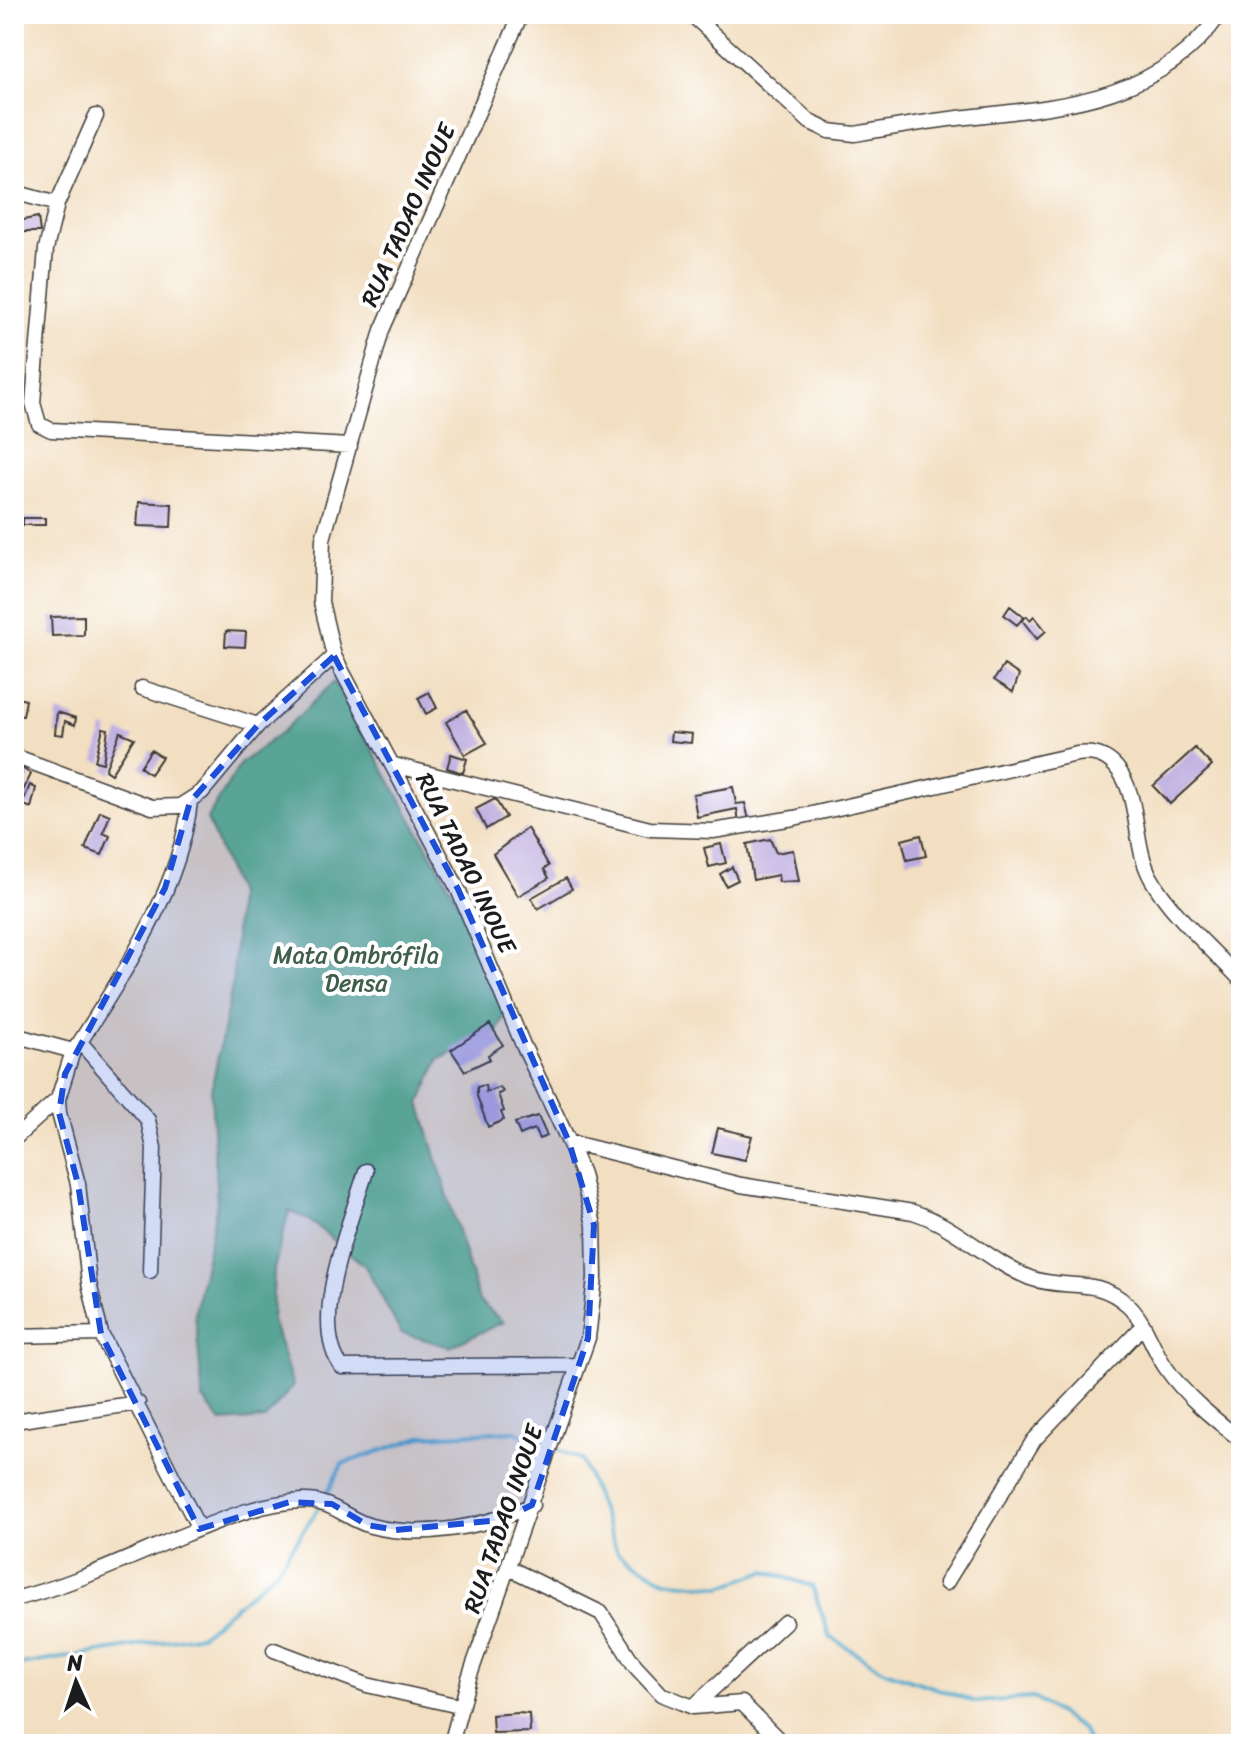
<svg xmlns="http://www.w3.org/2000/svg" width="1255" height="1758" font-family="Sriracha,sans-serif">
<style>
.forest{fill:#68ba86;stroke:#426b51;stroke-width:2}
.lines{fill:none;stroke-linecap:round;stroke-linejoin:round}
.stream{stroke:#48a6c7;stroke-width:4}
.building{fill:#bcabdf}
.minor-casing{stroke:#3c3935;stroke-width:17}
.minor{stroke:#fff;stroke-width:14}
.marked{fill:#1d4ed8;fill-opacity:0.2;stroke:#1d4ed8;stroke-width:6;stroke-dasharray:16 10;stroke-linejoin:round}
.labels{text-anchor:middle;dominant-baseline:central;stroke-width:8;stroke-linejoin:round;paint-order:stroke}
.street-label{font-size:24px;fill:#1c1c1c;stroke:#fff}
.park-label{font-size:24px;fill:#3f5e4a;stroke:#fff}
</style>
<rect width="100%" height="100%" fill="#fff"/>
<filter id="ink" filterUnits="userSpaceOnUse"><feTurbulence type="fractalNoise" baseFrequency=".0125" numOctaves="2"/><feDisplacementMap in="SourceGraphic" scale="16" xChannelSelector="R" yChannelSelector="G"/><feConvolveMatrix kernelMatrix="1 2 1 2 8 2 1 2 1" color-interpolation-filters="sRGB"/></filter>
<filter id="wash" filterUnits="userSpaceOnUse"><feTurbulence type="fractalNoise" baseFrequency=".006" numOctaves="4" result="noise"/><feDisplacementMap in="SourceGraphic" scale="32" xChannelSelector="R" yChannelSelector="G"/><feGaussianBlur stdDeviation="1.8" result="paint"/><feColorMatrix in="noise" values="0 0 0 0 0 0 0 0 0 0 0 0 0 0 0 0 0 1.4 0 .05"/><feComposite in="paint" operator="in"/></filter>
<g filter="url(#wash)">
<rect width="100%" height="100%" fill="#f2dec0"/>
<path class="forest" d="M 334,682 L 474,929 L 478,962 L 506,1012 L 496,1034 L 439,1059 L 420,1103 L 479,1301 L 503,1322 L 450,1347 L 401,1333 L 365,1266 L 309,1220 L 289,1211 L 274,1269 L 272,1320 L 293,1386 L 265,1419 L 221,1422 L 203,1399 L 195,1313 L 217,1204 L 211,1091 L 233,981 L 237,893 L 207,819 L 241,763 L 283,731 Z"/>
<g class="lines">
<path class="stream" d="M 554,1448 L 582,1460 L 617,1551 L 665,1581 L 722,1587 L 765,1571 L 812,1586 L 830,1637 L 885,1671 L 976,1702 L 1034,1698 L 1083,1730 L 1089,1744
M 324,1500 L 342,1464 L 424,1436 L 515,1431 L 546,1445
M 14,1666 L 201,1635 L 276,1571 L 319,1507"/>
</g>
<g id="blocks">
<path class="building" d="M 38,217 L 40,232 L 14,232 L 14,222 Z
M 139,502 L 172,504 L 171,527 L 137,526 Z
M 23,518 L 45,518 L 45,525 L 23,525 Z
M 1010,606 L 1024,617 L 1017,625 L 1004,615 Z
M 84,616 L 84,635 L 52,636 L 51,617 Z
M 1027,616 L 1030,620 L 1034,616 L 1046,631 L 1037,639 L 1022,620 Z
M 226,631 L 246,632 L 245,647 L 225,646 Z
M 1004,665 L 1019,675 L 1013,692 L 994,680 Z
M 429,692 L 437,708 L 426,714 L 418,698 Z
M 17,698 L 26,700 L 23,716 L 14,715 Z
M 466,710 L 487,743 L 465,755 L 446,722 Z
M 57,712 L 76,718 L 75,725 L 65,721 L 63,735 L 55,734 Z
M 103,728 L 108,729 L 103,763 L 95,761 Z
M 120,732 L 134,738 L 111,774 L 105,770 Z
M 671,732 L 692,734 L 691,743 L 670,741 Z
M 1195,748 L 1212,766 L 1170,804 L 1153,786 Z
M 151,750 L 162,757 L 150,774 L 140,767 Z
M 451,754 L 467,759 L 463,773 L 447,768 Z
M 14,763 L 31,774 L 23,791 L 14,787 Z
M 30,785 L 36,788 L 31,808 L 22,804 Z
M 733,787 L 736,804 L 745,803 L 749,820 L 739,822 L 737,809 L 697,817 L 693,794 Z
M 495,799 L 506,817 L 486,829 L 476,809 Z
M 100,811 L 110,815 L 103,833 L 110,836 L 102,855 L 85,849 Z
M 527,828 L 549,866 L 544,869 L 549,878 L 518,896 L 493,854 Z
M 921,835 L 926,856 L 907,860 L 902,840 Z
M 770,839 L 776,853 L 793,850 L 799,881 L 779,882 L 778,875 L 753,880 L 747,844 Z
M 721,844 L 726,863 L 709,867 L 704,848 Z
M 732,867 L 738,880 L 726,886 L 720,874 Z
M 566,878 L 572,889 L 538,909 L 531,898 Z
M 490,1024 L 503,1045 L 488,1055 L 490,1059 L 465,1071 L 451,1050 Z
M 485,1085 L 486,1092 L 500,1087 L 503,1092 L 498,1094 L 504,1111 L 501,1112 L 504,1120 L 488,1127 L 477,1096 L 477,1087 Z
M 538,1116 L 547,1136 L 539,1139 L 534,1129 L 520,1135 L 515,1123 Z
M 718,1128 L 752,1136 L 745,1160 L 712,1153 Z
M 518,1713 L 529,1714 L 530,1732 L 493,1733 L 492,1715 Z"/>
</g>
</g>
<g filter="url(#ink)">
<use href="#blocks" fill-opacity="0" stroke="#3c3935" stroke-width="2"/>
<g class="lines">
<defs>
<path id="minor" d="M 691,14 L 810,122 L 829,131 L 855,134 C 889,128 923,122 958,118 C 1056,107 1158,103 1220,14
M 96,116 L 57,204 L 46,249 L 33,403 L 39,424 L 51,430 L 350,446
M 14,192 L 57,204
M 142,688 L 258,725
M 14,756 L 152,807 L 180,806 L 202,792 L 258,725 L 334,656
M 394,765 L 650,829 L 713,831 L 794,818 L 1077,754 C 1092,752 1105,754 1116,767 C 1141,796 1132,844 1151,878 C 1170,913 1213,950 1241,980
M 14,1035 L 73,1051 L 80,1042 C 126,970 180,888 190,802
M 80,1042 L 148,1120 L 154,1148 L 150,1271
M 73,1051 L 58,1099 L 59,1113 L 78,1184 L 89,1283 L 101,1334 L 199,1529
M 14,1139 L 58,1099
M 569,1142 L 741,1185 L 913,1212 C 957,1226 988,1261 1030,1278 C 1066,1291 1095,1275 1128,1305 C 1146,1322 1152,1348 1166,1368 C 1185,1396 1214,1419 1241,1440
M 366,1171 C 352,1219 307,1323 342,1367 L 577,1365
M 14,1336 L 101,1334
M 14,1421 L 138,1403
M 509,1568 L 601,1613 L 635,1666 L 661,1694 L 693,1707 L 742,1703 L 783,1744
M 946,1583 L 1034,1440 L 1143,1326
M 14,1599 C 73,1585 130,1557 186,1534 C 223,1519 262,1502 303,1501 C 332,1500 346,1519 371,1526 C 421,1539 486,1527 532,1505
M 274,1650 L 367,1685 L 459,1706
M 693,1707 L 785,1622
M 451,1744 L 469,1678 L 588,1338 L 595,1278 L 594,1225 L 582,1174 L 569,1142 L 523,1045 L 458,889 L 334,656 L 321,602 L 323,539 L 382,330 L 521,14"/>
</defs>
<use href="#minor" class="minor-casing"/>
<use href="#minor" class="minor"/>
</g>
</g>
<path class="marked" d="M 334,656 L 458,889 L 569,1142 L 594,1225 L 588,1338 L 532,1505 L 501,1520 L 396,1530 L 367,1525 L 332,1504 L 290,1502 L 199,1529 L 101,1334 L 78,1184 L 59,1113 L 65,1074 L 165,888 L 190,802 L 258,725 Z"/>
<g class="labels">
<g class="street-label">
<text transform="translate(408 215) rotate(-66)">RUA TADAO INOUE</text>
<text transform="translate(466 863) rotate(64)">RUA TADAO INOUE</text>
<text transform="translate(503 1519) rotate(-71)">RUA TADAO INOUE</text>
</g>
<g class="park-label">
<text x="356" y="955">Mata Ombrófila<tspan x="356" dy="28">Densa</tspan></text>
</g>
</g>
<rect width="1255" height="1758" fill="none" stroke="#fff" stroke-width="48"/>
<g transform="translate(76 1682) rotate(357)" stroke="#ffffff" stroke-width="6" paint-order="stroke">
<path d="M0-6L14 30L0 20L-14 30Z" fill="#1c1c1c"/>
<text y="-12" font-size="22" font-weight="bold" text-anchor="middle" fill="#1c1c1c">N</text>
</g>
</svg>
